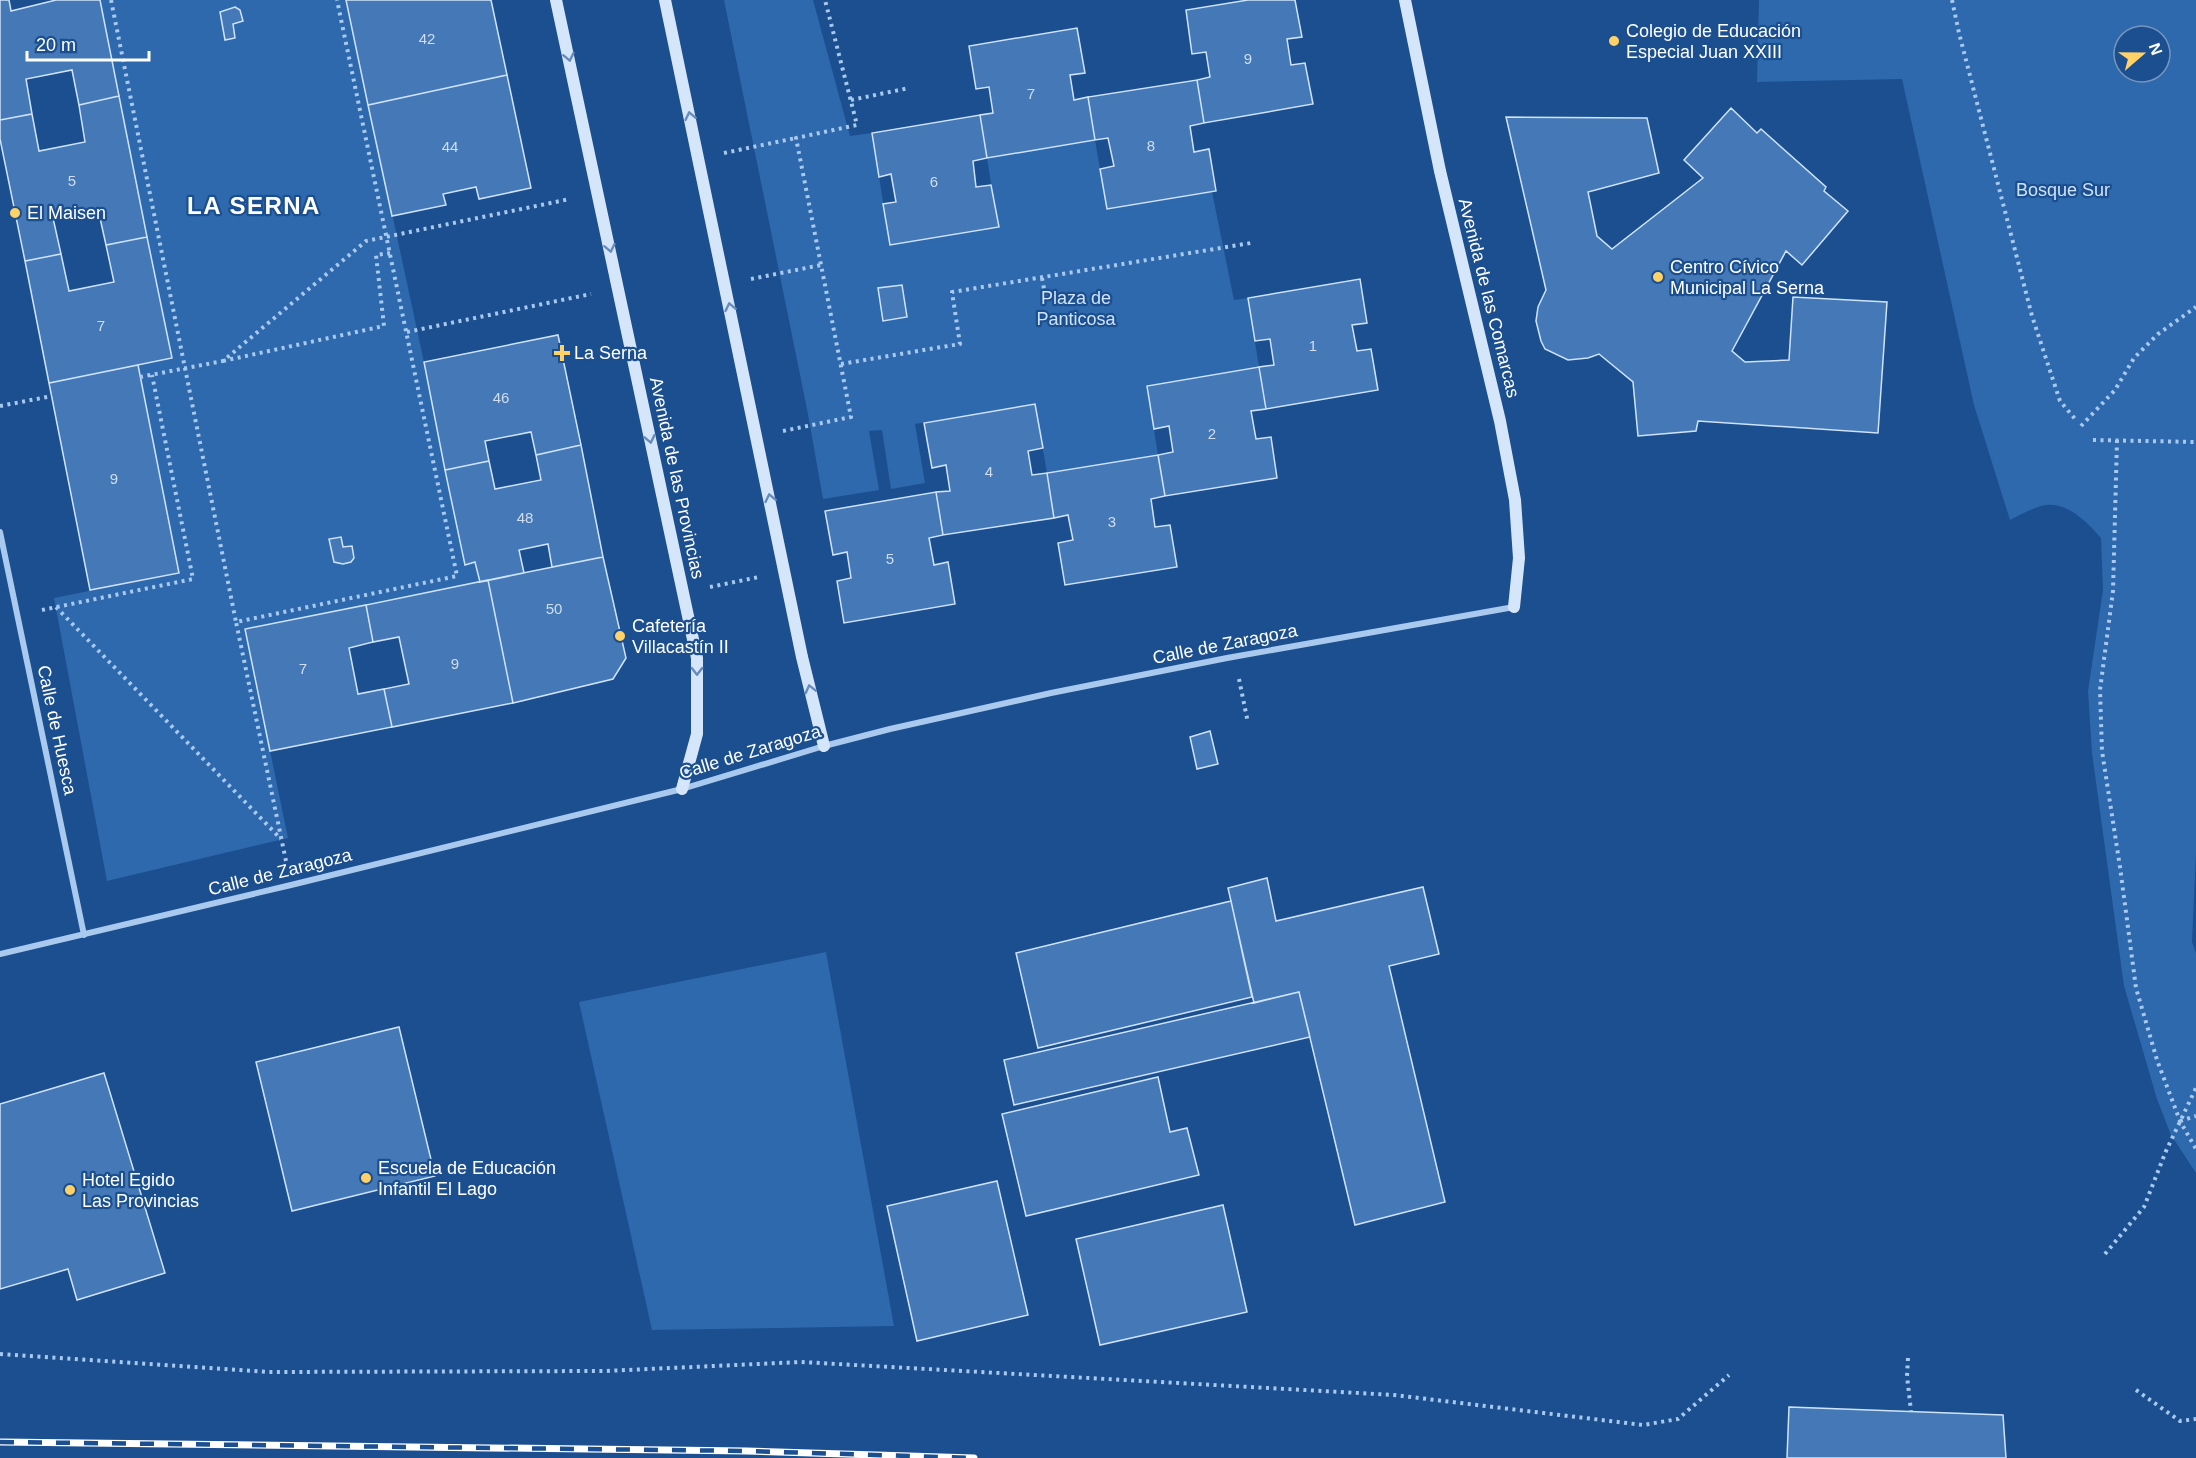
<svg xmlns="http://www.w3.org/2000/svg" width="2196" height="1458" font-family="Helvetica,sans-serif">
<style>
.green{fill:#2e69ad;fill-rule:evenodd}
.building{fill:#4478b7;stroke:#cfe3fa;stroke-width:1.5}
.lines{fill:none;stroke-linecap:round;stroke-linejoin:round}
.path{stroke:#a9c9ee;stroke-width:4;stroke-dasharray:3 4.5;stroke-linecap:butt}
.street{stroke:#a9c9ee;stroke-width:6}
.secondary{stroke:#d6e6fa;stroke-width:12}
.rail-casing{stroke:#fff;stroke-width:7}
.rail{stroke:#1b4f8f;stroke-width:4.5;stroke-dasharray:14;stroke-linecap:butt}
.oneway{stroke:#668bba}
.poi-dot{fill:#ffd166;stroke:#1b4f8f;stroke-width:2}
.labels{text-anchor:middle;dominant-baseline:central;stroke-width:4.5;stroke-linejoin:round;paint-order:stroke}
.number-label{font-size:15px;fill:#d0dded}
.poi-label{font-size:18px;fill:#fff;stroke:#1b4f8f;text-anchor:start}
.park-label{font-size:18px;fill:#cfe3fa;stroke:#1b4f8f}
.street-label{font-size:18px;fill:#fff;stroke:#1b4f8f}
.district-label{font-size:24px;font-weight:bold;letter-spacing:1.5px;fill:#fff;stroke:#1b4f8f}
</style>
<rect width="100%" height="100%" fill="#1b4f8f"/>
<path class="green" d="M 100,0 L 346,0 L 424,362 L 465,564 L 475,562 L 480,582 L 245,629 L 288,838 L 107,881 L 54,598 L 179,573 L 138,365 L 171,358 Z
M 724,0 L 813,0 L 850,136 L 872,133 L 890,245 L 998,227 L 987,158 L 1095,140 L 1107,209 L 1212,192 L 1234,300 L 1248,298 L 1259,367 L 1147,386 L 1158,455 L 1047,473 L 1035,404 L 915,424 L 925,483 L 891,489 L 882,430 L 869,431 L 879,490 L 823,499 L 808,414 Z
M 1759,0 L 2196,0 L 2196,852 L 2192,942 L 2196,953 L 2196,1173 L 2171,1135 L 2157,1099 L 2124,986 L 2092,753 L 2088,691 L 2103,590 L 2101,538 C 2087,522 2065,499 2041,506 C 2031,509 2020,515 2010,520 L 1974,405 L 1902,79 L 1757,82 ZM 2124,36 L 2160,36 L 2160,72 L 2124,72 Z
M 826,952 L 894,1326 L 652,1330 L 579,1002 Z"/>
<path class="building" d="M 0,0 L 9,0 L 11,11 L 56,0 L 100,0 L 119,96 L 79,105 L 72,70 L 26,79 L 32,114 L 0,120 Z
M 346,0 L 491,0 L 507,75 L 368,105 Z
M 1248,0 L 1295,0 L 1302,37 L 1287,39 L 1291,65 L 1305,63 L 1313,104 L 1204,123 L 1197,80 L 1210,77 L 1206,52 L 1192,54 L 1186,10 Z
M 235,7 L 240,10 L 243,21 L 233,24 L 235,38 L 225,40 L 220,12 Z
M 1077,28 L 1085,73 L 1070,75 L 1074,100 L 1088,97 L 1095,140 L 987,158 L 980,115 L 993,113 L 989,87 L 976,89 L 969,46 Z
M 507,75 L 531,188 L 479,199 L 476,187 L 443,194 L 446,205 L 392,216 L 368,105 Z
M 1197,80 L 1204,123 L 1190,126 L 1194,152 L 1209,149 L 1216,191 L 1107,209 L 1100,169 L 1114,166 L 1108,138 L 1095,140 L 1088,97 Z
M 119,96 L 147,237 L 106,245 L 98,209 L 53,218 L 61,254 L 25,261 L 0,139 L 0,120 L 32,114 L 39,151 L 85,142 L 79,105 Z
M 1731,108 L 1757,133 L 1761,129 L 1826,187 L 1824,191 L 1848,211 L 1802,265 L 1786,251 L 1732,351 L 1745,362 L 1789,360 L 1793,297 L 1887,302 L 1878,433 L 1698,421 L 1696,431 L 1638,436 L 1633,382 L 1599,354 L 1588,358 L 1568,360 L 1545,349 L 1541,341 L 1536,321 L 1538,307 L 1546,290 L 1506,117 L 1647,118 L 1659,173 L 1588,192 L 1597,236 L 1612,249 L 1703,178 L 1684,160 Z
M 980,115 L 987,158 L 973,161 L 976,187 L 991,185 L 999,227 L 890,245 L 883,204 L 896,202 L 891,174 L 879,177 L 872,133 Z
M 147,237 L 172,358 L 49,383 L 25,261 L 61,254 L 69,291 L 114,282 L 106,245 Z
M 1360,279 L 1367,323 L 1352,325 L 1357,351 L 1371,349 L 1378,390 L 1266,409 L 1259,367 L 1274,365 L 1270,339 L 1255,341 L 1248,298 Z
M 902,285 L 907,317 L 883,321 L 878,288 Z
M 558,335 L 581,445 L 536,455 L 531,432 L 485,441 L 489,461 L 445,470 L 424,362 Z
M 138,365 L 179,573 L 90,590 L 49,383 Z
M 1259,367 L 1266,409 L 1251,411 L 1256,439 L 1271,437 L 1277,478 L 1165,496 L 1158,455 L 1173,452 L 1169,426 L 1154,429 L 1147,386 Z
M 1035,404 L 1043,448 L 1028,451 L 1032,475 L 1047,473 L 1054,518 L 943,535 L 936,492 L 950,491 L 946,465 L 932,468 L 924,423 Z
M 581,445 L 603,557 L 552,567 L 548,544 L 519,550 L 524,573 L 480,582 L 475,562 L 465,565 L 445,470 L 489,461 L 495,489 L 541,480 L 536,455 Z
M 1158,455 L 1165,496 L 1151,499 L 1155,527 L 1170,525 L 1177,567 L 1065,585 L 1058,543 L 1073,540 L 1068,515 L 1054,518 L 1047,473 Z
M 936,492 L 943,535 L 929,538 L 934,565 L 948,562 L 955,604 L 844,623 L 837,581 L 851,578 L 847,552 L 833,555 L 825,511 Z
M 341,537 L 343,547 L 352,546 L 354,558 L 351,562 L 343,564 L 334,562 L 329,539 Z
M 603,557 L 626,658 L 613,679 L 513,703 L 488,580 Z
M 488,580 L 513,703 L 392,727 L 384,689 L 409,684 L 399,637 L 373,642 L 366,605 Z
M 366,605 L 373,642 L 349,648 L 358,694 L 384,689 L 392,727 L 270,751 L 245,629 Z
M 1210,731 L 1218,764 L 1197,769 L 1190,737 Z
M 1267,878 L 1276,921 L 1423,887 L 1439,954 L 1389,966 L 1445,1202 L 1355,1225 L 1299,992 L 1254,1003 L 1228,888 Z
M 1231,901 L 1252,997 L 1038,1048 L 1016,953 Z
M 1299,992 L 1310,1037 L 1014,1105 L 1004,1060 Z
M 399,1027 L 435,1176 L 292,1211 L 256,1062 Z
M 104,1073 L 165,1273 L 77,1300 L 68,1269 L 0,1289 L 0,1104 Z
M 1158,1077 L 1170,1132 L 1187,1128 L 1199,1175 L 1026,1216 L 1002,1114 Z
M 997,1181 L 1028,1315 L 917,1341 L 887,1206 Z
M 1223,1205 L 1247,1312 L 1100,1345 L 1076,1239 Z
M 1789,1407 L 2003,1415 L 2006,1458 L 1787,1458 Z"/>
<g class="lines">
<path class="path" d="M 111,0 L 236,622
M 1952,0 L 1959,33 L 2032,316 L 2060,401 L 2076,420
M 851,100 L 909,88
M 724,153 L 796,138
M 1042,278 L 1046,300
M 751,279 L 821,265
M 407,332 L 591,294
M 223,361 L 384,326 L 376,255 L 390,253
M 841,364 L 960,344 L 952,292 L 1251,243
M 140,377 L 223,361 L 366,241 L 570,199
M 0,406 L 52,396
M 2081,426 L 2115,390 L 2134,358 L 2158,334 L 2196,307
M 783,431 L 851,417 L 796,138 L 857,125 L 825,0
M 2093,440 L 2196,442
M 2117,440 L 2113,591 L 2100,690 L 2102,751 L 2120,867 L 2136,988 L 2157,1060 L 2180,1121 L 2196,1149
M 710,587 L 759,577
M 56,607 L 281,839
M 42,610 L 193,579 L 152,375
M 1239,679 L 1248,723
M 286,861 L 236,622 L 457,576 L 337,0
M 2180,1121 L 2196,1116
M 2105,1254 L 2144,1207 L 2166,1151 L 2196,1088
M 0,1354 L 269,1372 L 605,1371 L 801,1362 L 1394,1395 L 1643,1425 L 1678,1419 L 1729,1375
M 1908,1358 L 1907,1376 L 1911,1411
M 2136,1390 L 2180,1421 L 2196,1419"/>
<path class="street" d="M 0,532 L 84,935
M 0,954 L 291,885 L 682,789 L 824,746 L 890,729 L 1051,693 L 1227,658 L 1514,607"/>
<path class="secondary" d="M 556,0 L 697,658 L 697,734 L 682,789
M 665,0 L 802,657 L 824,746
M 1405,0 L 1440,171 L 1500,421 L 1515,500 L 1519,558 L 1514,607"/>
<defs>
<path id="rail" d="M 0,1442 L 747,1451 L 974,1458"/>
</defs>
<use href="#rail" class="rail-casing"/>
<use href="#rail" class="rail"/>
</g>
<defs><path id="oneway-chevron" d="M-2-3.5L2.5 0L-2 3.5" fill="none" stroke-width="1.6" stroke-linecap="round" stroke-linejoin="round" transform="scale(1.5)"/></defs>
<g class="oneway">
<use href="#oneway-chevron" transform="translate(569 57) rotate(78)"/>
<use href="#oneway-chevron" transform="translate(690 116) rotate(-102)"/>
<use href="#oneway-chevron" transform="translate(610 248) rotate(78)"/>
<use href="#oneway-chevron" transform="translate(730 307) rotate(-102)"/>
<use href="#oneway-chevron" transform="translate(650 439) rotate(78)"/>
<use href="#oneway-chevron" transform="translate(770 498) rotate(-102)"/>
<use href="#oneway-chevron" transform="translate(697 671) rotate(90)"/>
<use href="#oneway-chevron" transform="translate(810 689) rotate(-104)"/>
</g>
<g class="poi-dot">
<circle cx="1614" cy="41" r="6"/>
<circle cx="15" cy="213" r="6"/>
<circle cx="1658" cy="277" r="6"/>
<path d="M559 344h6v6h6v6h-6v6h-6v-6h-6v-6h6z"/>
<circle cx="620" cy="636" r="6"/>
<circle cx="366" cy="1178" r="6"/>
<circle cx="70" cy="1190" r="6"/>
</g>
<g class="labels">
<g class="number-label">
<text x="427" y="38">42</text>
<text x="1248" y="58">9</text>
<text x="1031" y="93">7</text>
<text x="1151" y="145">8</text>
<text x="450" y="146">44</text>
<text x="72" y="180">5</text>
<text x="934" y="181">6</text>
<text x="101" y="325">7</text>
<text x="1313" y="345">1</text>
<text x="501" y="397">46</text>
<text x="1212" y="433">2</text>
<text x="989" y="471">4</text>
<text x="114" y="478">9</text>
<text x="525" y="517">48</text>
<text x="1112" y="521">3</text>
<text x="890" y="558">5</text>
<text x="554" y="608">50</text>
<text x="455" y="663">9</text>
<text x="303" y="668">7</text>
</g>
<g class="poi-label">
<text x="1626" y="31">Colegio de Educación<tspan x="1626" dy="21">Especial Juan XXIII</tspan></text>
<text x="27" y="213">El Maisen</text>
<text x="1670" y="267">Centro Cívico<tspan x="1670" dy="21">Municipal La Serna</tspan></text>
<text x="574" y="353">La Serna</text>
<text x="632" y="626">Cafetería<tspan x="632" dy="21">Villacastín II</tspan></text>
<text x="378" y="1168">Escuela de Educación<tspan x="378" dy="21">Infantil El Lago</tspan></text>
<text x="82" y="1180">Hotel Egido<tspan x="82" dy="21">Las Provincias</tspan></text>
</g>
<g class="park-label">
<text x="2063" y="190">Bosque Sur</text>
<text x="1076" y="298">Plaza de<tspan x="1076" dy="21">Panticosa</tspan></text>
</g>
<g class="street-label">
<text transform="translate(1489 298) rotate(76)">Avenida de las Comarcas</text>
<text transform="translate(677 478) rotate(78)">Avenida de las Provincias</text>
<text transform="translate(1225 644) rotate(-11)">Calle de Zaragoza</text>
<text transform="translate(57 730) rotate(78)">Calle de Huesca</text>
<text transform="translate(750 752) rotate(-17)">Calle de Zaragoza</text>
<text transform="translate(280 872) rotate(-14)">Calle de Zaragoza</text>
</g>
<g class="district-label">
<text x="254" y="205">LA SERNA</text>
</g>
</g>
<g transform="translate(2142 54) rotate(70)"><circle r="28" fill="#1b4f8f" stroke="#7695bc" stroke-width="1.5"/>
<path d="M0-4.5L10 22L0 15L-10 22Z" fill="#ffd166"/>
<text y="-9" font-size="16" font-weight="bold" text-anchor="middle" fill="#ffffff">N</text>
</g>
<path d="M27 51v9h122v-9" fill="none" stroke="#ffffff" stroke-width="3"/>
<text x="36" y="51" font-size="18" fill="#ffffff" stroke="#1b4f8f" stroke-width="4.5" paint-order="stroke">20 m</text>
</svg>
